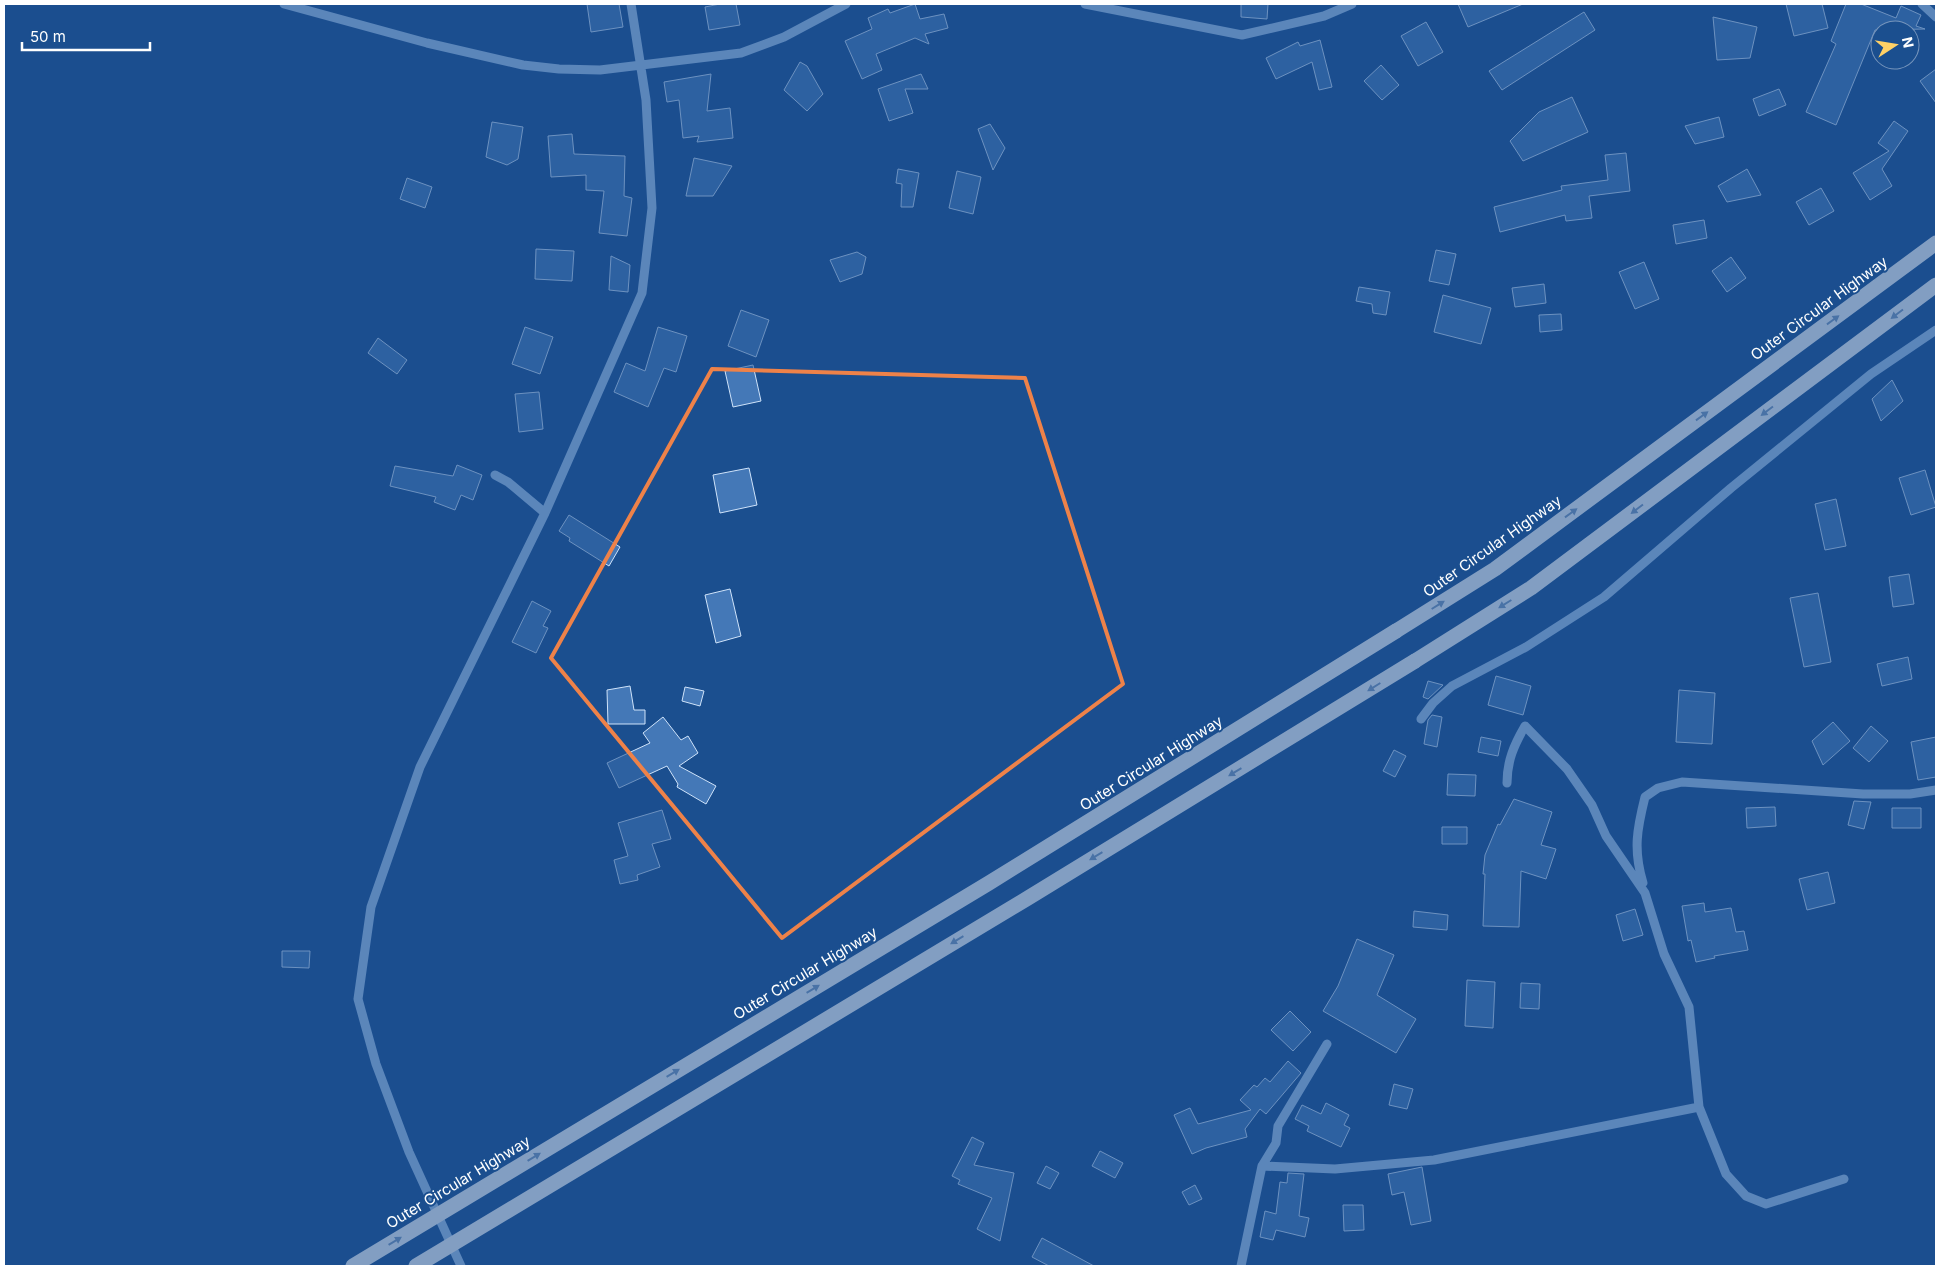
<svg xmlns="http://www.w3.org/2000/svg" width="1940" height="1270" font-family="Inter,sans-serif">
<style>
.building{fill:#4478b7;stroke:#cfe3fa}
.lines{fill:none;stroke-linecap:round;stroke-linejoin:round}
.minor{stroke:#a9c9ee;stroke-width:9}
.highway{stroke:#fff;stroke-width:15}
.highway-bridge{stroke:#fff;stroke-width:15}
.oneway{fill:#829ec1}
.marked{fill:none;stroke:#ee8249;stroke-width:4;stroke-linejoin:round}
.labels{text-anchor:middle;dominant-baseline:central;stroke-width:4;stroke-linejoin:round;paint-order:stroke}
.street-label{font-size:15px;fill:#fff;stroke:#1b4f8f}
</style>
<rect width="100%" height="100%" fill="#1b4f8f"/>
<path class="building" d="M 587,4 L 619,4 L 623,27 L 591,32 Z
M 720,4 L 736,4 L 740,25 L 709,30 L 705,7 Z
M 915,4 L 920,19 L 944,14 L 948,28 L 925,34 L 929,44 L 915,38 L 876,54 L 882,70 L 862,79 L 845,41 L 872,29 L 868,18 L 888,9 L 890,13 Z
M 1241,4 L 1268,4 L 1267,19 L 1241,17 Z
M 1458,4 L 1523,4 L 1468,27 Z
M 1786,4 L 1822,4 L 1828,28 L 1794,36 Z
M 1846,4 L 1861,4 L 1896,18 L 1901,6 L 1921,15 L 1916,26 L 1925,29 L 1875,30 L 1836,125 L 1806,112 L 1836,44 L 1831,41 Z
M 1584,12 L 1595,30 L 1502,90 L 1489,71 Z
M 1713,17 L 1757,27 L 1750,58 L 1717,60 Z
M 1426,22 L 1443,52 L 1418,66 L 1401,36 Z
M 1320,40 L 1332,87 L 1319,90 L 1312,62 L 1276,79 L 1266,58 L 1298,42 L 1300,46 Z
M 800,62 L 807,66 L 823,94 L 807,111 L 784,90 Z
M 1381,65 L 1399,85 L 1382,100 L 1364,81 Z
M 1936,69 L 1936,103 L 1920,81 Z
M 711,74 L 707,111 L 730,108 L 733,138 L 697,142 L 699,136 L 683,138 L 679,100 L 667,102 L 664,82 Z
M 921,74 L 928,89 L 905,89 L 913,113 L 889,121 L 878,89 Z
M 1779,89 L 1786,105 L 1759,116 L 1753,99 Z
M 1572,97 L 1588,132 L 1523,161 L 1510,141 L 1539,112 Z
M 1719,117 L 1724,137 L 1695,144 L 1685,126 Z
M 1894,121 L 1908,131 L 1882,169 L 1892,186 L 1870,200 L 1853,173 L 1889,151 L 1878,143 Z
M 492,122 L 523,127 L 518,159 L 507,165 L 486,157 Z
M 990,124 L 1005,148 L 993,170 L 978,129 Z
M 572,134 L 574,154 L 625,156 L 624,196 L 632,198 L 627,236 L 599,233 L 604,191 L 586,190 L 586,175 L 551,177 L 548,136 Z
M 1626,153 L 1630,191 L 1589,196 L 1592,218 L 1566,221 L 1565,215 L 1500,232 L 1494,207 L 1562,190 L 1561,186 L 1608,180 L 1605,155 Z
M 694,158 L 732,166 L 713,196 L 686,196 Z
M 898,169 L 919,173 L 913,207 L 901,207 L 902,184 L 896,183 Z
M 1747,169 L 1761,195 L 1727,202 L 1718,186 Z
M 957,171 L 981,177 L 973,214 L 949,208 Z
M 407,178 L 432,187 L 425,208 L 400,199 Z
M 1821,188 L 1834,211 L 1809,225 L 1796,202 Z
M 1704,220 L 1707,238 L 1676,244 L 1673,225 Z
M 536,249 L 574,251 L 572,281 L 535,279 Z
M 1436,250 L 1456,254 L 1449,285 L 1429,281 Z
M 857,252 L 866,257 L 862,274 L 840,282 L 830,260 Z
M 611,256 L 630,265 L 628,292 L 609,290 Z
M 1731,257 L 1746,278 L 1727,292 L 1712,271 Z
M 1644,262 L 1659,299 L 1635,309 L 1619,272 Z
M 1544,284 L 1546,303 L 1515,307 L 1512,288 Z
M 1359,287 L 1390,292 L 1386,315 L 1373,313 L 1372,304 L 1356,301 Z
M 1443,295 L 1491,308 L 1481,344 L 1434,332 Z
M 741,310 L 769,320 L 756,357 L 728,346 Z
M 1561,314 L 1562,330 L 1540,332 L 1539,315 Z
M 525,327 L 553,337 L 540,374 L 512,364 Z
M 658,327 L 687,336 L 676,372 L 664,368 L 648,407 L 614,392 L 626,363 L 645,371 Z
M 378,338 L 407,360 L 397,374 L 368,353 Z
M 753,365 L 761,401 L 733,407 L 725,371 Z
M 1892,380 L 1903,401 L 1881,421 L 1872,399 Z
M 539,392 L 543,429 L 519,432 L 515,394 Z
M 457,465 L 482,475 L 473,500 L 461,495 L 455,510 L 434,502 L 436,497 L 390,486 L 395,466 L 453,476 Z
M 749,468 L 757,505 L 720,513 L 713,475 Z
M 1925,470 L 1936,507 L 1911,515 L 1899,478 Z
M 1836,499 L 1846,546 L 1825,550 L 1815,504 Z
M 569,515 L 620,547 L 609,566 L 569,541 L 570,538 L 559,531 Z
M 1909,574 L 1914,604 L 1893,607 L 1889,577 Z
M 730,589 L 741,636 L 716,643 L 705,595 Z
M 1818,593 L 1831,662 L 1804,667 L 1790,598 Z
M 532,601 L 551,611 L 543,626 L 548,628 L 536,653 L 512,642 Z
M 1908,657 L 1912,679 L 1882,686 L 1877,664 Z
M 1496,676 L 1531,686 L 1523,715 L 1488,705 Z
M 1428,681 L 1443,685 L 1428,699 L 1423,697 Z
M 630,686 L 634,710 L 645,710 L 645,724 L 608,724 L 607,690 Z
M 685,687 L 704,691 L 700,706 L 682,701 Z
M 1679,690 L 1715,693 L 1712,744 L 1676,742 Z
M 1432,715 L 1442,717 L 1437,747 L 1424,744 L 1428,720 Z
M 663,717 L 681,740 L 688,736 L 698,753 L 679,766 L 716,786 L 706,804 L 677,787 L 678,784 L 667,766 L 619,788 L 607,763 L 650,743 L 643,733 Z
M 1833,722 L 1850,741 L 1823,765 L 1812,741 Z
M 1871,726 L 1888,741 L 1869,762 L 1853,748 Z
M 1481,737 L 1501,741 L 1498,756 L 1478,752 Z
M 1936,737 L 1936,777 L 1918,780 L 1911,742 Z
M 1394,750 L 1406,756 L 1395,777 L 1383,771 Z
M 1448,774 L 1476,775 L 1475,796 L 1447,795 Z
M 1514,799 L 1552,812 L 1541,845 L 1556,849 L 1546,879 L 1521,871 L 1519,927 L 1483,926 L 1485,874 L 1483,874 L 1485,855 L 1498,824 L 1500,825 Z
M 1854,801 L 1871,802 L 1864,829 L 1848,825 Z
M 1775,807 L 1776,826 L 1747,828 L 1746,808 Z
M 1892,808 L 1921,808 L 1921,828 L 1892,828 Z
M 662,810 L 671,839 L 652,844 L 660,867 L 637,875 L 638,880 L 620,884 L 614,860 L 628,856 L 618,823 Z
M 1442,827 L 1467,827 L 1467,844 L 1442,844 Z
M 1828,872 L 1835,903 L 1807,910 L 1799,879 Z
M 1704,903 L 1705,912 L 1731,908 L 1736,932 L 1744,931 L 1748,950 L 1714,956 L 1715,958 L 1696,962 L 1691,940 L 1688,941 L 1682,906 Z
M 1635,909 L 1643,935 L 1623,941 L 1616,915 Z
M 1414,911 L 1448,915 L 1447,930 L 1413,927 Z
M 1357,939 L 1394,955 L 1377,995 L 1416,1019 L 1396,1053 L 1323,1011 L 1338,986 Z
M 282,951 L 310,951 L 309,968 L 282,967 Z
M 1467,980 L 1495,982 L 1493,1028 L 1465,1026 Z
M 1521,983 L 1540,984 L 1539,1009 L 1520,1008 Z
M 1290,1011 L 1311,1032 L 1293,1051 L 1271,1030 Z
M 1288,1061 L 1301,1073 L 1266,1114 L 1260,1109 L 1245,1129 L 1247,1137 L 1206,1148 L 1192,1154 L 1174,1115 L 1190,1108 L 1198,1124 L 1251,1110 L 1240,1100 L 1254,1085 L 1257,1087 L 1265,1078 L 1270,1082 Z
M 1394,1084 L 1413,1089 L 1407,1109 L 1389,1105 Z
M 1326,1103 L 1349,1115 L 1344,1125 L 1350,1128 L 1341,1147 L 1307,1131 L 1309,1126 L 1295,1119 L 1302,1105 L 1321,1114 Z
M 972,1137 L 984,1143 L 974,1165 L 1014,1173 L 1000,1241 L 977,1229 L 992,1198 L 958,1184 L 960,1180 L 952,1176 Z
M 1100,1151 L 1123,1163 L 1115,1178 L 1092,1166 Z
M 1046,1166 L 1059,1173 L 1050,1189 L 1037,1183 Z
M 1422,1167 L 1431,1221 L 1411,1225 L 1404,1192 L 1392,1195 L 1388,1174 Z
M 1288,1173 L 1304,1174 L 1299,1216 L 1309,1218 L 1305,1237 L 1276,1230 L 1273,1240 L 1260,1237 L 1265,1211 L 1276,1214 L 1280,1182 L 1287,1183 Z
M 1195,1185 L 1202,1199 L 1189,1205 L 1182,1192 Z
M 1343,1205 L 1363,1205 L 1364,1230 L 1344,1231 Z
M 1042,1238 L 1094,1266 L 1049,1266 L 1032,1257 Z"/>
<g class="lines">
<path class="minor" d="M 284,4 L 427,43 L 523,65 L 559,69 L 600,70 L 741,53 L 784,37 L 846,4
M 1085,4 L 1242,35 L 1324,16 L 1352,4
M 1922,4 L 1936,17
M 495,475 L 508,482 L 545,513
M 1421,719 L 1433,703 L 1452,686 L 1526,647 L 1604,597 L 1731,488 L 1871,374 L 1936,330
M 1507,783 C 1507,761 1514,745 1525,726 L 1567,769 L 1592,805 L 1606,836 L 1645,893 L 1664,954 L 1689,1007 L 1699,1107 L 1726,1174 L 1746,1196 L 1766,1204 L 1844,1179
M 1643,883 C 1633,850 1637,829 1645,797 L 1658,788 L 1682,782 L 1863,794 L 1910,794 L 1936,790
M 1262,1166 L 1276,1143 L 1278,1126 L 1327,1044
M 461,1266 L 409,1152 L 376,1064 L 358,999 L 371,907 L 420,767 L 545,513 L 642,293 L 652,208 L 646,100 L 631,4
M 1241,1266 L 1262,1166 L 1335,1169 L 1434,1160 L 1699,1107"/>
<path class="highway" d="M 1396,631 L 1495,569 L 1936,243
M 1415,661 L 1531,588 L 1936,285"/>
<path class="highway-bridge" d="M 353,1266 L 989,883 L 1396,631
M 416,1266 L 1028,898 L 1415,661"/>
</g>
<defs><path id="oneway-solid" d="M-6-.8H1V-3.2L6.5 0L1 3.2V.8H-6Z" transform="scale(1.25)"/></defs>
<g class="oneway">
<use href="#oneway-solid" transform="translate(1897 314) rotate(143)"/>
<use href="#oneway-solid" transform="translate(1833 320) rotate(-36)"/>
<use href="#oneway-solid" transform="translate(1767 411) rotate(143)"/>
<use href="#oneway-solid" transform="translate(1702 416) rotate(-36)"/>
<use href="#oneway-solid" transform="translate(1637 509) rotate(143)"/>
<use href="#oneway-solid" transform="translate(1571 513) rotate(-36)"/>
<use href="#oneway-solid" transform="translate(1505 604) rotate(148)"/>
<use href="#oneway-solid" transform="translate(1438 605) rotate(-32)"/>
<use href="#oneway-solid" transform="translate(1374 687) rotate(148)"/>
<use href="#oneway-solid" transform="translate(1235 772) rotate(149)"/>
<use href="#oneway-solid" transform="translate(1096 856) rotate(149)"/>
<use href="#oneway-solid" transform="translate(957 940) rotate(149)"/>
<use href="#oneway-solid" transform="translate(813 989) rotate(-31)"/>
<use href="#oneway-solid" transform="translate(673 1073) rotate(-31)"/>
<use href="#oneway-solid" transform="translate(534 1157) rotate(-31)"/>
<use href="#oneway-solid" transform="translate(395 1241) rotate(-31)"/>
</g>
<path d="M0 0H1940V1270H0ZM 712,369 L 1025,378 L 1123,684 L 782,938 L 551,658 Z" fill="#1b4f8f" fill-opacity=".55" fill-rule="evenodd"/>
<path class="marked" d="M 712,369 L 1025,378 L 1123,684 L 782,938 L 551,658 Z"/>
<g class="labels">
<g class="street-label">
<text transform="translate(1819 308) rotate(-36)">Outer Circular Highway</text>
<text transform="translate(1492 546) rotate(-35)">Outer Circular Highway</text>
<text transform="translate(1151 763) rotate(-32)">Outer Circular Highway</text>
<text transform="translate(805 973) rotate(-31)">Outer Circular Highway</text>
<text transform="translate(458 1182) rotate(-31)">Outer Circular Highway</text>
</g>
</g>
<rect width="1940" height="1270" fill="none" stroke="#ffffff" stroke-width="10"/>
<g transform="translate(1895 45) rotate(78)"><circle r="24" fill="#1b4f8f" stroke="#7695bc"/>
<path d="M0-4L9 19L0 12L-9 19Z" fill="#ffd166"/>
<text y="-8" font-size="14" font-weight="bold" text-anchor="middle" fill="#ffffff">N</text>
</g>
<path d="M22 42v8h128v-8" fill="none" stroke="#ffffff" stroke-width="2.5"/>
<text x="30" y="42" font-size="15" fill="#ffffff" stroke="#1b4f8f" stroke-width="4" paint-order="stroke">50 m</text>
</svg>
